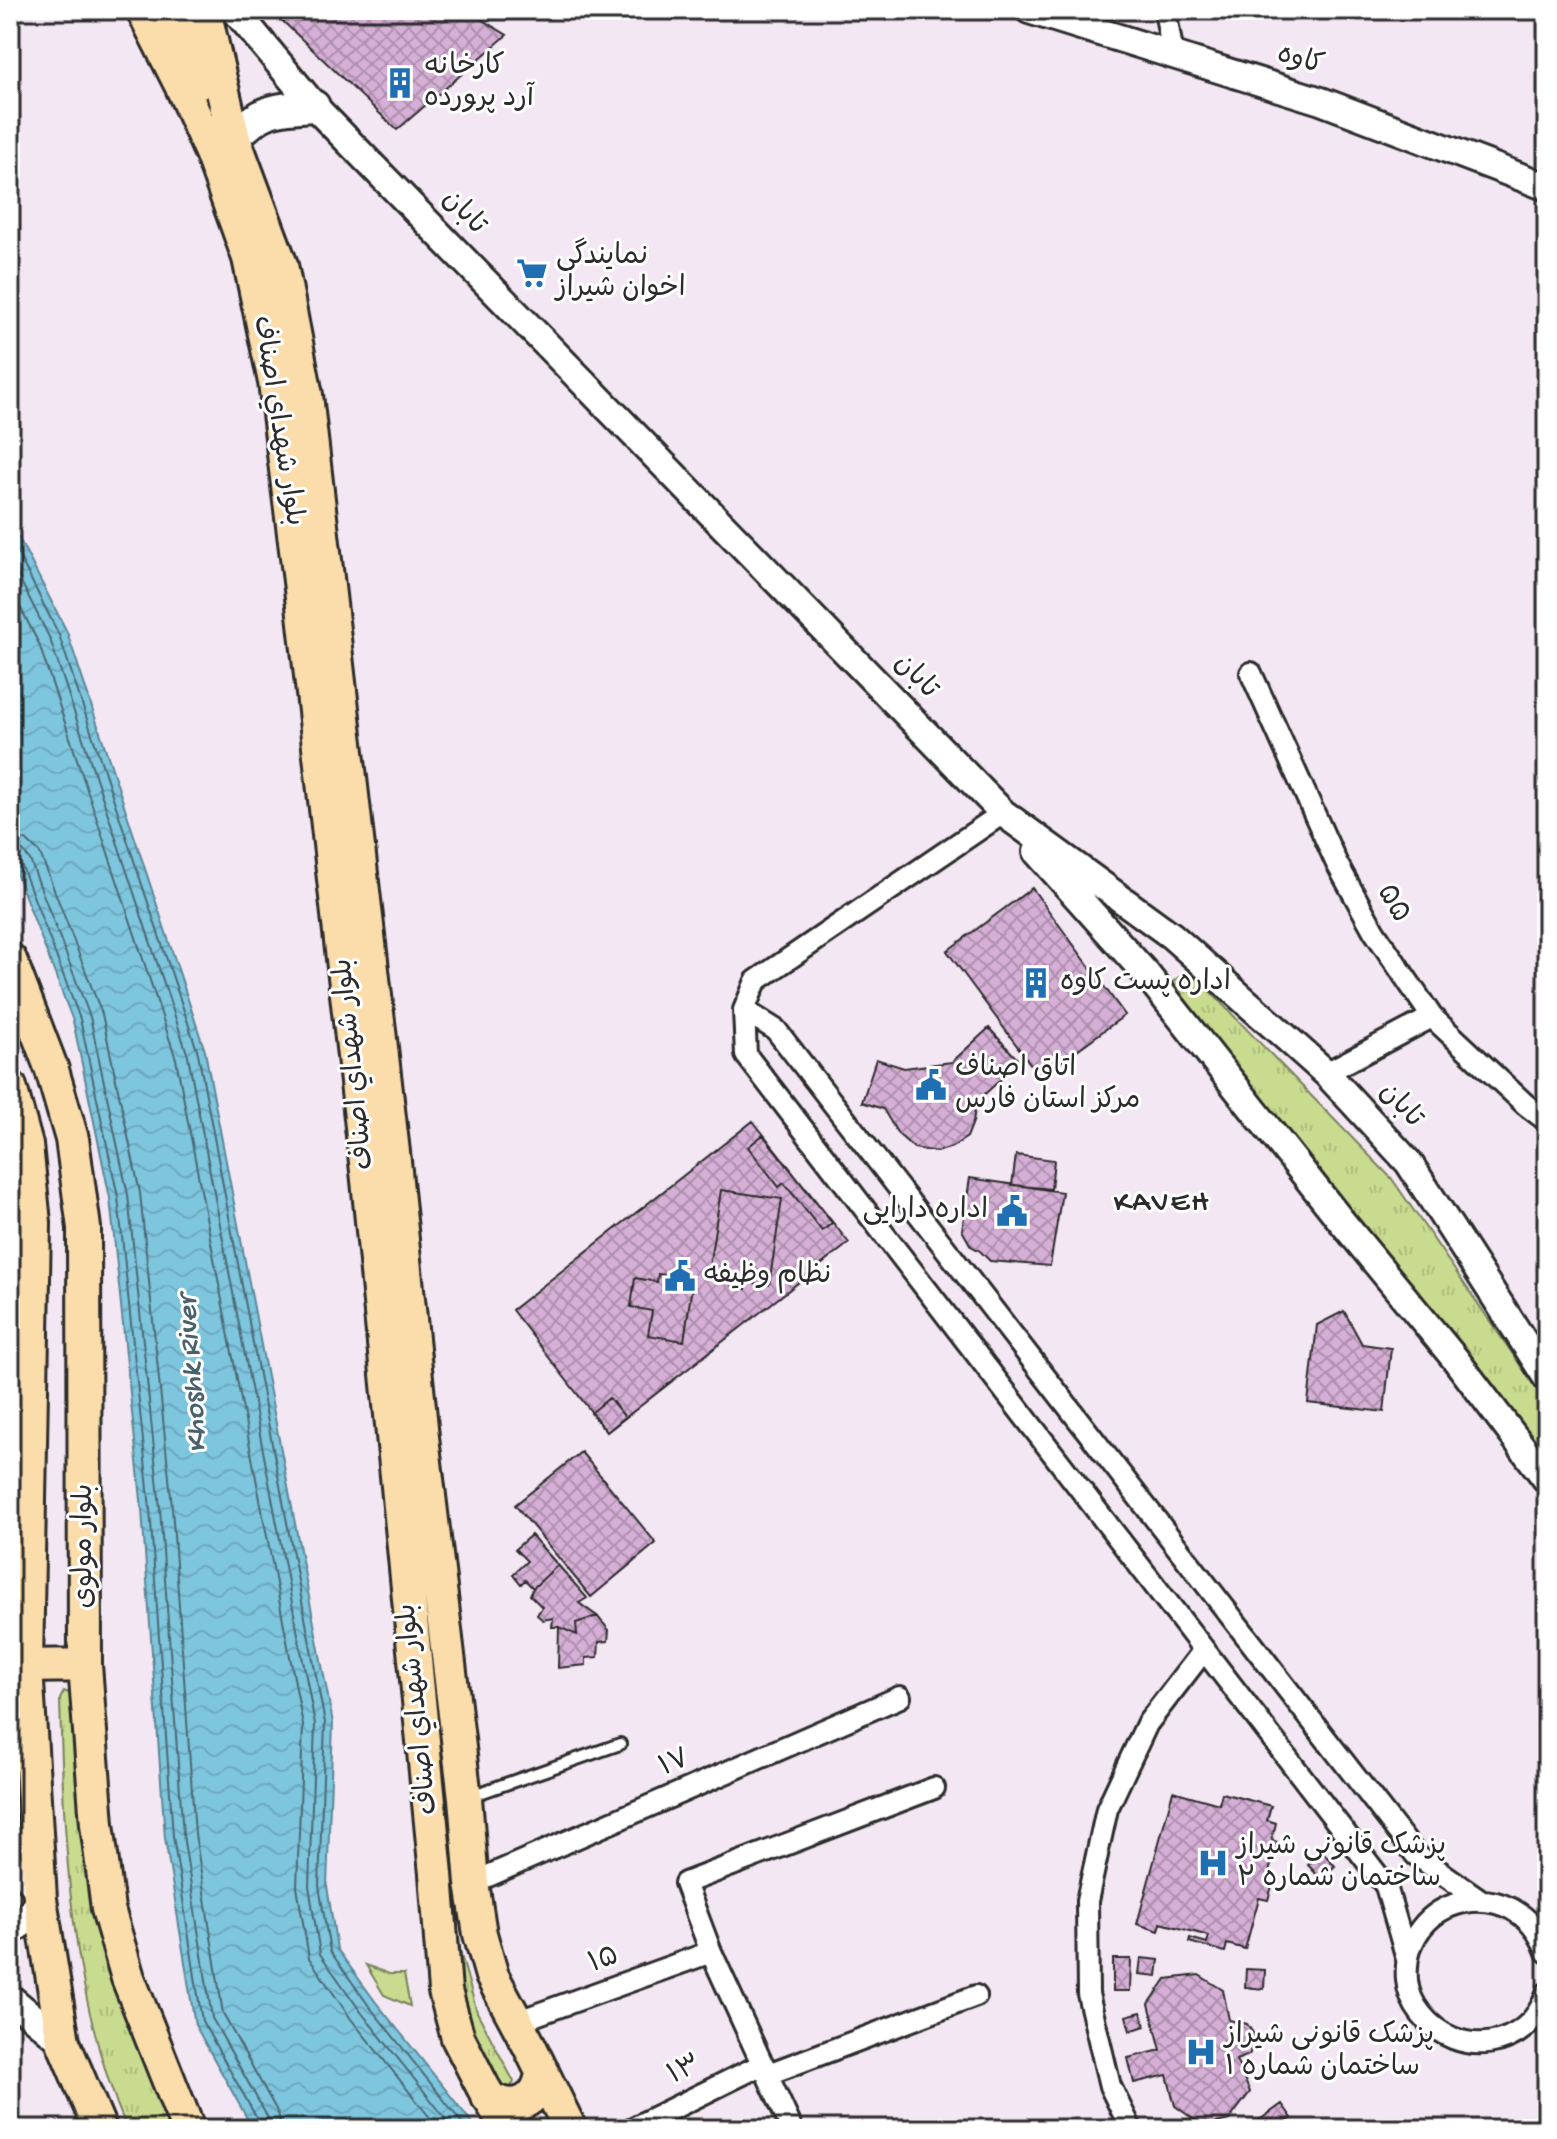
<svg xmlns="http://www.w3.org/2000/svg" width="1557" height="2139" font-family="'Gochi Hand','Playpen Sans Arabic',sans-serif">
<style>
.grass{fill:url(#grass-tufts);stroke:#7a835d;stroke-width:2}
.water{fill:url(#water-waves);stroke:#5d8796;stroke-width:2}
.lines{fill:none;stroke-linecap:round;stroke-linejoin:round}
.shore{stroke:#4c6973;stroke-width:2}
.building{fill:url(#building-cross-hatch);stroke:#2b2b2b;stroke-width:2}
.service-casing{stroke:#2b2b2b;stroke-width:16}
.minor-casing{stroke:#2b2b2b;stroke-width:26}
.tertiary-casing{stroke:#2b2b2b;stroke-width:32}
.secondary-casing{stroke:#2b2b2b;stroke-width:36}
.primary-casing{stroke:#2b2b2b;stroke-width:38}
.service{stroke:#fff;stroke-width:10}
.minor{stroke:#fff;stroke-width:20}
.tertiary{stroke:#fff;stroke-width:26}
.secondary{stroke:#fff;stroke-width:30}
.primary{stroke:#fbddab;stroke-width:32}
.labels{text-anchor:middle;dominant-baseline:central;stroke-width:6;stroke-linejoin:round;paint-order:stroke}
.street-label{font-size:28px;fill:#2b2b2b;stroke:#fff}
.poi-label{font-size:28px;fill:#2b2b2b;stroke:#fff;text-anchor:start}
.neighbourhood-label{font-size:30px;letter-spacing:2px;fill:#2b2b2b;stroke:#fff}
.water-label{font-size:30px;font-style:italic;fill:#48616a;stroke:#fff}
</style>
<defs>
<pattern id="grass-tufts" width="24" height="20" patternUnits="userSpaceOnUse" patternTransform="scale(2)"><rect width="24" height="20" fill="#c8db8f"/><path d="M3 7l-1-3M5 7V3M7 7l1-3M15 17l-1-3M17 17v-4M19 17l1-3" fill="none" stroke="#acbc7c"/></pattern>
<pattern id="water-waves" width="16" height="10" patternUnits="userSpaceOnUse" patternTransform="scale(2)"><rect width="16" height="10" fill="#7ec5de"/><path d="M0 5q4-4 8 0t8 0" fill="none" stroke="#6da9bf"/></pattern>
<pattern id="building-cross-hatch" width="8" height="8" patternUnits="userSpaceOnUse" patternTransform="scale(2)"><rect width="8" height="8" fill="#d6afd6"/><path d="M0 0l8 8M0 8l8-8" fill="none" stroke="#ae8fae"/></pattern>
</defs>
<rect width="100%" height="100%" fill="#f3e7f3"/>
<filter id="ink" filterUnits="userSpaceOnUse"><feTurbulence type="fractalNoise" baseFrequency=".0125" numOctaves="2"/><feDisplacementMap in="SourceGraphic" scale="16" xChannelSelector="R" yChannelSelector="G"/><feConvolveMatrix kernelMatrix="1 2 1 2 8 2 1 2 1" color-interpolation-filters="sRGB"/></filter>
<g filter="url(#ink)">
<path class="grass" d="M 1187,976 L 1198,979 L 1392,1179 L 1547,1404 L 1547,1459 L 1177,996 L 1174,981 L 1179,977 Z
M 64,1691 L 71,1694 L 79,1815 L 94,1910 L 177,2122 L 165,2129 L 127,2129 C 69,1993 64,1845 60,1699 Z
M 442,1797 L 461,1955 L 477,2012 L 514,2082 L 510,2088 L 502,2089 L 461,2020 Z
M 366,1965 L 389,1974 L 404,1974 L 410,2006 L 384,1995 Z"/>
<path class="water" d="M 10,521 L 67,632 L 205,1051 L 333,1723 L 327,1886 L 337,1949 L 375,2001 L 477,2129 L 253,2129 L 195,2025 L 165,1838 L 142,1510 L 110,1198 L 73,1021 L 10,857 Z"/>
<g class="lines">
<path class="shore" d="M 10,538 L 59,635 L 198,1053 L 325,1723 L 319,1886 L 330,1951 L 369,2006 L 467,2129
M 10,560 L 50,639 L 188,1056 L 315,1724 L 309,1886 L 320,1954 L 361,2012 L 454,2129
M 10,587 L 39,644 L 176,1059 L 303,1725 L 297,1887 L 309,1958 L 351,2019 L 439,2129
M 10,836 L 26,840 L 40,853 L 102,1014 L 140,1193 L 172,1507 L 195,1834 L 223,2014 L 278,2113 L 282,2129
M 10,848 L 23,851 L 30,860 L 90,1017 L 128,1195 L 160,1508 L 183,1835 L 212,2018 L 268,2118 L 270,2129
M 10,858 L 16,859 L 21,864 L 80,1019 L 118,1197 L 150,1509 L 173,1836 L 202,2021 L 259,2122 L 260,2129"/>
</g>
<path class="building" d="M 271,10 L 466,10 L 507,35 L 397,130 Z
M 1032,888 L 1125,1015 L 1040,1077 L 947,951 Z
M 989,1028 L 1020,1062 L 976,1102 L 973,1122 L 967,1137 L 952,1147 L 937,1152 L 914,1148 L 898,1134 L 883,1109 L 862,1102 L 876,1059 L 904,1068 L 952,1062 Z
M 753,1121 L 849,1243 L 607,1432 L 512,1310 Z
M 763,1135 L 832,1223 L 822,1231 L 784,1183 L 779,1187 L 748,1147 Z
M 1016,1155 L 1054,1160 L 1051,1189 L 1012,1185 Z
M 970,1178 L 1062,1192 L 1050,1266 L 990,1261 L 980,1251 L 971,1246 L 962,1230 Z
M 721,1190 L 782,1199 L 769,1285 L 746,1282 L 746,1289 L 732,1286 L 733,1278 L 708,1274 Z
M 658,1274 L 693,1279 L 684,1341 L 648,1335 L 652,1311 L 631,1307 L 635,1278 L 657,1282 Z
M 1344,1311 L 1362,1344 L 1391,1348 L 1384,1412 L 1308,1403 L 1317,1325 Z
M 609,1398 L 625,1417 L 607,1432 L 591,1413 Z
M 581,1452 L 656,1543 L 591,1597 L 515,1505 Z
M 531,1535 L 558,1565 L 533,1588 L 525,1580 L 521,1584 L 513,1574 L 527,1561 L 515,1549 Z
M 558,1565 L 587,1598 L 579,1603 L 597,1616 L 576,1623 L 577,1635 L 559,1627 L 552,1627 L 553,1618 L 543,1620 L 537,1615 L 542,1607 L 530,1595 L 533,1588 Z
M 597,1616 L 609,1630 L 608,1641 L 599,1642 L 598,1657 L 586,1658 L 586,1665 L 558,1668 L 559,1627 L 577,1635 L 576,1623 Z
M 1173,1791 L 1219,1804 L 1222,1793 L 1271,1806 L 1267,1820 L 1276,1823 L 1272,1840 L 1277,1842 L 1266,1884 L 1272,1886 L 1268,1900 L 1259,1898 L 1245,1949 L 1227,1944 L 1225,1952 L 1189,1942 L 1190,1938 L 1207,1943 L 1209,1936 L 1161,1923 L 1159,1931 L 1137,1924 Z
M 1323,1852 L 1335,1866 L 1321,1879 L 1308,1865 Z
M 1141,1958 L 1159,1960 L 1157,1976 L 1139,1974 Z
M 1113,1959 L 1131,1959 L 1130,1991 L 1113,1991 Z
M 1246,1969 L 1265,1970 L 1264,1989 L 1245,1987 Z
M 1199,1975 L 1223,1990 L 1229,2020 L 1247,2024 L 1253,2033 L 1254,2043 L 1249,2055 L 1236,2060 L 1250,2092 L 1229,2120 L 1203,2126 L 1175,2106 L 1167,2075 L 1134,2083 L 1128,2058 L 1161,2050 L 1149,2004 L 1166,1979 Z
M 1141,2012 L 1145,2026 L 1130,2031 L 1126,2016 Z
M 1282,2104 L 1292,2118 L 1277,2129 L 1247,2129 Z"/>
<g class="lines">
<defs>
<path id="service" d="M 471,1796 L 620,1744"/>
<path id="minor" d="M 1165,10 L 1173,55
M 1251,673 L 1336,862 L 1374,931 L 1432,1017 L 1526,1105 L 1547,1121
M 1003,813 L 756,981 L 744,1010 L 746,1055 L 1386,1886 L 1407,1959
M 744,1010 L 776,1030 L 1416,1855 L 1479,1899
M 1326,1073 L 1432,1017
M 10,1859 L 39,1897
M 472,1883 L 900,1697
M 1547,1952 C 1518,1869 1400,1893 1407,1980 C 1408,1992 1414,2005 1421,2014 C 1457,2060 1529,2051 1547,1993
M 516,2022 L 711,1952
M 768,2074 L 976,1996
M 631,2129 L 763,2064
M 792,2129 L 711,1952 L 685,1883 L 934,1788
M 1131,2129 L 1110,2086 L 1088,1994 L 1087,1901 L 1107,1809 L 1147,1724 L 1204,1650"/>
<path id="tertiary" d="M 235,10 L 314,106 L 1003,813 L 1172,936 L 1326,1073 L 1409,1163 L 1547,1378
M 1029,10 L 1321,101 L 1547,187
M 1037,852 L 1147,975 L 1339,1218 L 1456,1360 L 1547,1480
M 10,1932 L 24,1922 L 40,1899
M 10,1998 L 63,2042"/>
<path id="secondary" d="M 234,139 C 260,109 276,108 314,106"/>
<path id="primary" d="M 143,10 L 182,87 L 212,155 L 249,258 L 275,382 L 303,605 L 368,1180 L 436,1874 L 445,1991 L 458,2038 L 483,2087 L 508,2129
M 173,10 L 198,83
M 204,10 L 234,139 L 281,265 L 306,395 L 394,1161 L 422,1437 L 465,1798 L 472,1883 L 480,1934 L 492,1976 L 529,2045 L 570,2129
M 10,960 L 52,1070 L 72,1139 L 84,1228 L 85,1665 L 97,1824 L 108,1909 L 128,1978 L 188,2129
M 10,1087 L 26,1145 L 34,1223 L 26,1666 L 40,1899 L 63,2042 L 100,2129
M 26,1666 L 85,1665
M 488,2097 C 513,2113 540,2103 542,2071"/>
</defs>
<use href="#service" class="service-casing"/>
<use href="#minor" class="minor-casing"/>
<use href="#tertiary" class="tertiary-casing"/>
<use href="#secondary" class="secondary-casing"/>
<use href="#primary" class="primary-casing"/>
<use href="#service" class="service"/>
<use href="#minor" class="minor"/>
<use href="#tertiary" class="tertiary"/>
<use href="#secondary" class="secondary"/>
<use href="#primary" class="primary"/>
</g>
</g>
<defs>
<symbol id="building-bare" viewBox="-9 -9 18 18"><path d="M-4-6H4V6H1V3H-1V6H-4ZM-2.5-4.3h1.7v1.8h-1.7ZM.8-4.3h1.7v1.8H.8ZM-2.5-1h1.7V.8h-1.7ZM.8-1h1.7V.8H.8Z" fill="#1f6fb2" stroke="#fff" stroke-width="2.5" paint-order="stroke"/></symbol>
<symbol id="supermarket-bare" viewBox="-9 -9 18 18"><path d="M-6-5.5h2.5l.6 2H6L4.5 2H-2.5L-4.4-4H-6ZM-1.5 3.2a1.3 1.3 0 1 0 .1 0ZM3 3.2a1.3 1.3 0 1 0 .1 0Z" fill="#1f6fb2" stroke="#fff" stroke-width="2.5" paint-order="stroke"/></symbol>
<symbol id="civic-bare" viewBox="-9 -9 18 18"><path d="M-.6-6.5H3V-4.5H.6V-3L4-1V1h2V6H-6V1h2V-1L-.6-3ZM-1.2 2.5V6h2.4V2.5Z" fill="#1f6fb2" stroke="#fff" stroke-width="2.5" paint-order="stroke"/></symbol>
<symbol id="hospital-bare" viewBox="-9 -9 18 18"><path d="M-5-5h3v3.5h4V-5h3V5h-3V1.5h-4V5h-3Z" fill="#1f6fb2" stroke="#fff" stroke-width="2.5" paint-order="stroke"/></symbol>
</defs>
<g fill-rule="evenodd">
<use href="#building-bare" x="378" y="61" width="44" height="44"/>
<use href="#supermarket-bare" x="510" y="251" width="44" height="44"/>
<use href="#building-bare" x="1014" y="961" width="44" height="44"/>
<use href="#civic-bare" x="909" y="1063" width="44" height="44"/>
<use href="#civic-bare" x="990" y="1189" width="44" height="44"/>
<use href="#civic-bare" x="658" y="1254" width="44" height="44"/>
<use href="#hospital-bare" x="1191" y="1841" width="44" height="44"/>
<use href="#hospital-bare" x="1179" y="2030" width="44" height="44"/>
</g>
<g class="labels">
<g class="street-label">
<text transform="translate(1300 61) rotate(17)">کاوه</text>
<text transform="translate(463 213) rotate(46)">تابان</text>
<text transform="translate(277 421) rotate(81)">بلوار شهداي اصناف</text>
<text transform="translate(915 677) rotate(46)">تابان</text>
<text transform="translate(1392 904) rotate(59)">۵۵</text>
<text transform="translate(355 1064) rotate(-96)">بلوار شهداي اصناف</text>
<text transform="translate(1400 1106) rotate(47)">تابان</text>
<text transform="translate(85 1546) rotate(-90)">بلوار مولوی</text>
<text transform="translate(419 1709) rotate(-96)">بلوار شهداي اصناف</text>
<text transform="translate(675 1764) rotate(-24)">۱۷</text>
<text transform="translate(604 1961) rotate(-20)">۱۵</text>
<text transform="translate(685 2071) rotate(-26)">۱۳</text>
</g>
<g class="poi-label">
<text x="424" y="67">کارخانه<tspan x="424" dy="32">آرد پرورده</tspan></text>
<text x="556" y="257">نمایندگی<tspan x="556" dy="32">اخوان شیراز</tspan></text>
<text x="1060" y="983">اداره پست کاوه</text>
<text x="955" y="1069">اتاق اصناف<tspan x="955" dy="32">مرکز استان فارس</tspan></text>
<text x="988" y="1211" text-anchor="end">اداره دارایی</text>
<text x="704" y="1276">نظام وظیفه</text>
<text x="1237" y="1847">پزشک قانونی شیراز<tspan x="1237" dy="32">ساختمان شماره ٣</tspan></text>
<text x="1225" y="2036">پزشک قانونی شیراز<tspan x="1225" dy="32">ساختمان شماره ۱</tspan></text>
</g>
<g class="neighbourhood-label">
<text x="1162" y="1204">KAVEH</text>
</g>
<g class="water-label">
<text transform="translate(194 1374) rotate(-94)">Khoshk River</text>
</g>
</g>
<rect width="1557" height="2139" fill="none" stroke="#fff" stroke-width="40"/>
<rect x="20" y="20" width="1517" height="2099" fill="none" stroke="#2b2b2b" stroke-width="3" filter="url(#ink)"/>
</svg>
